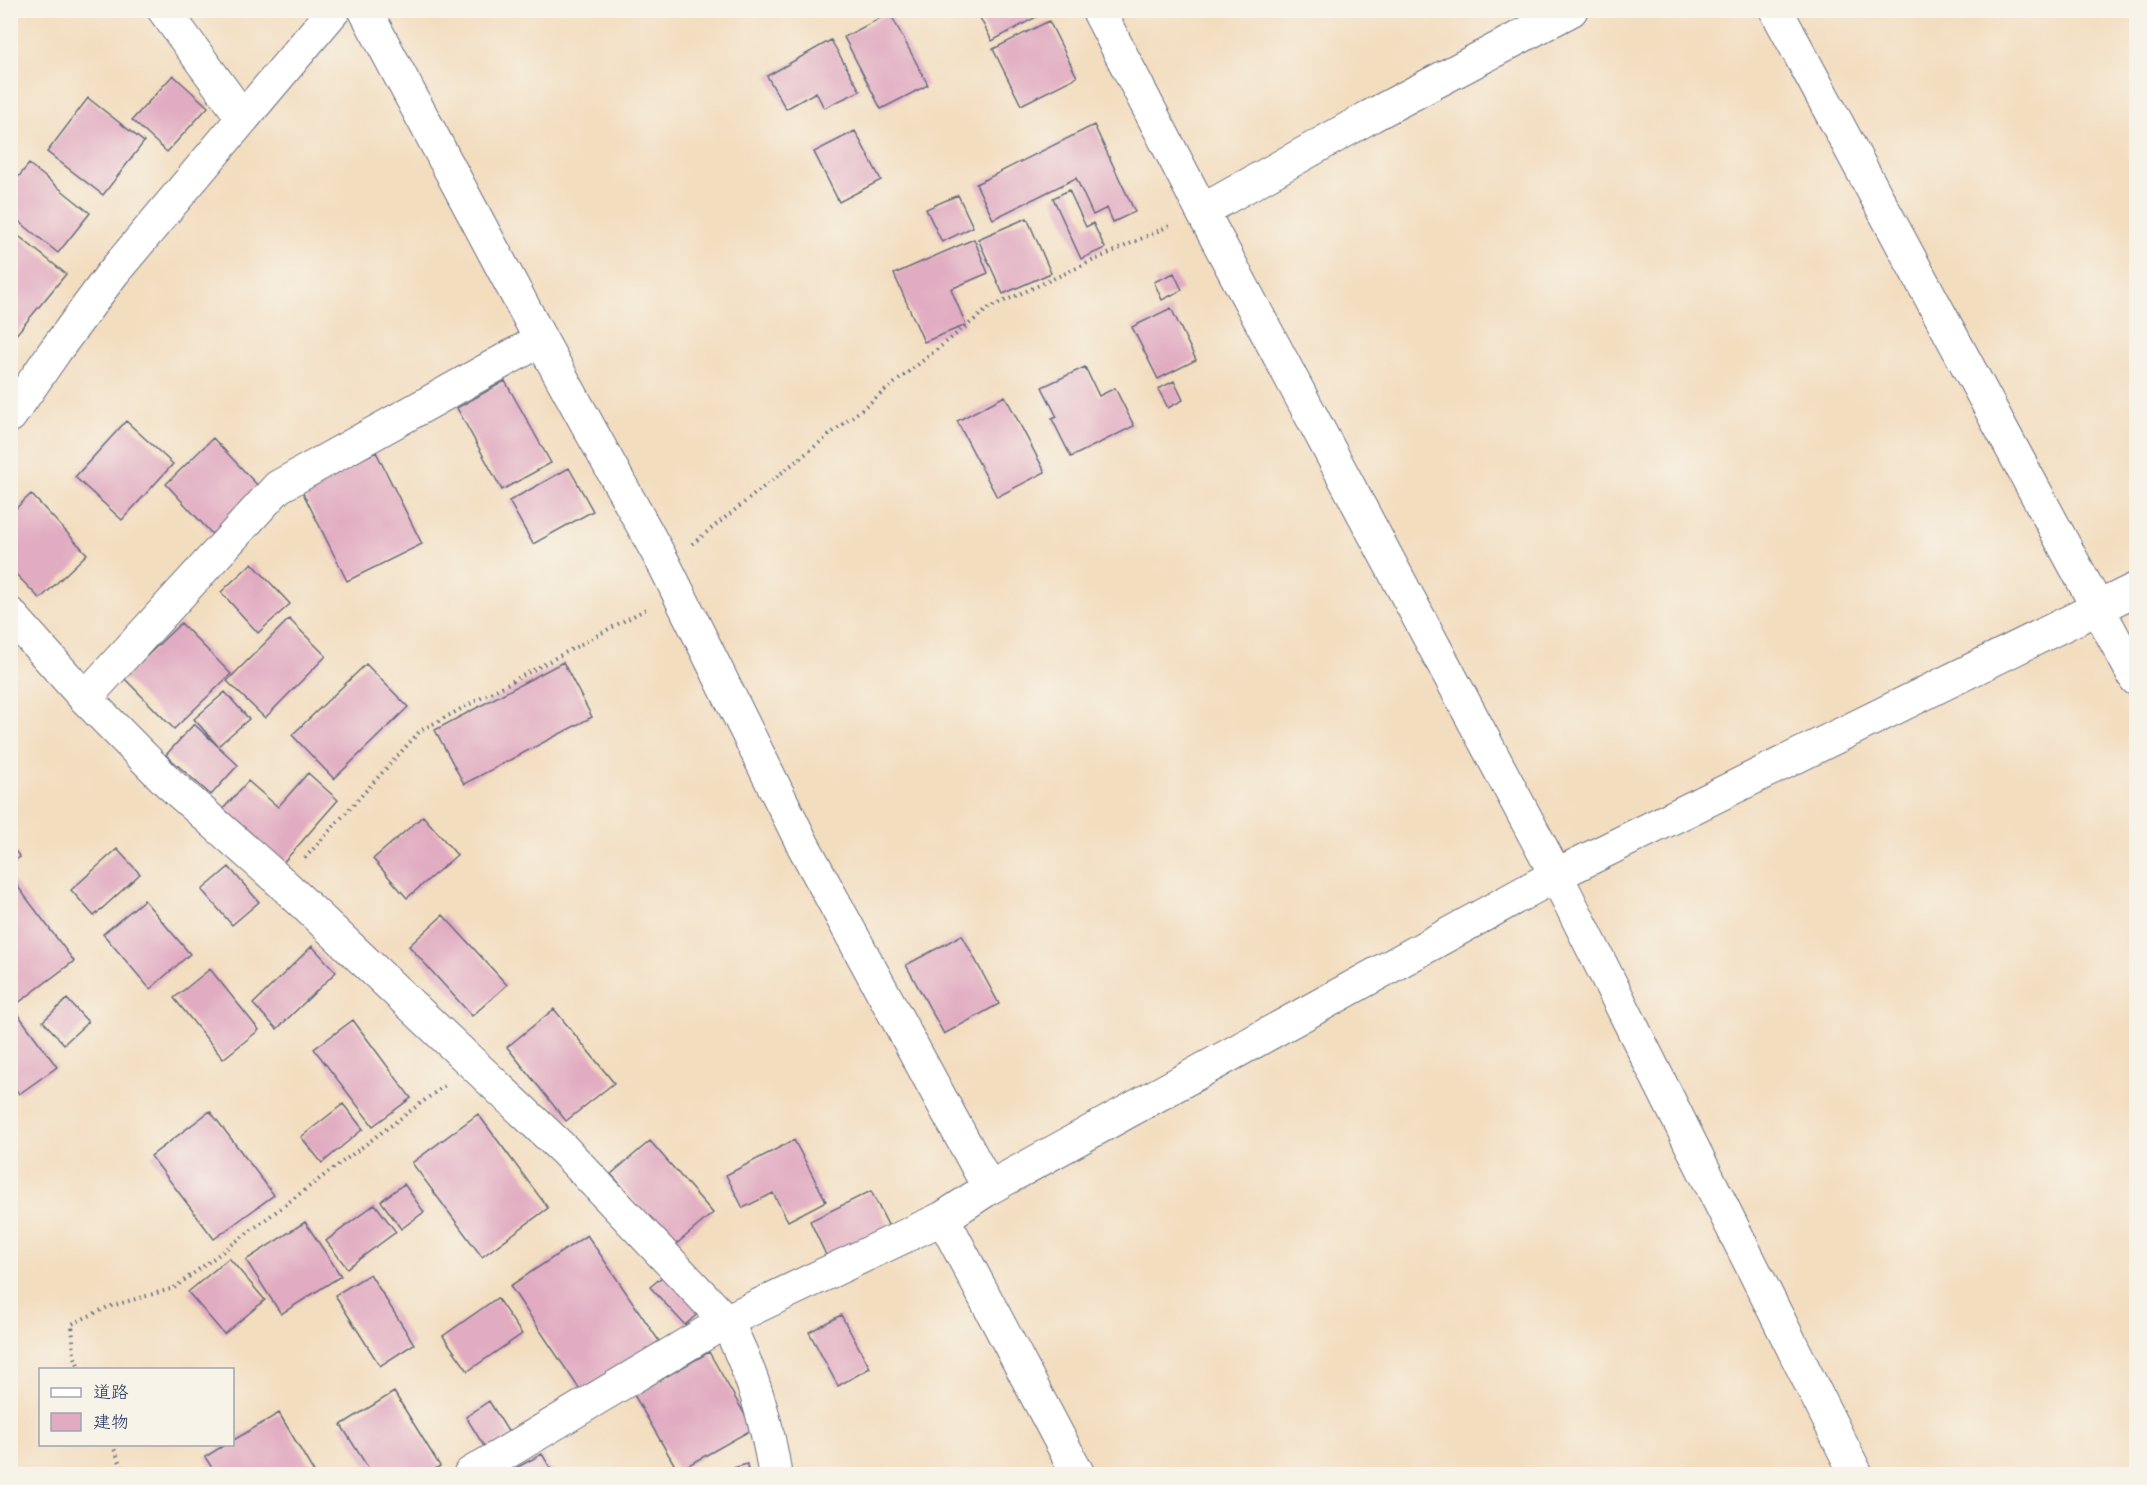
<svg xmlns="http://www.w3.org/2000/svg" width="2147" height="1485" font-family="'Indie Flower','Klee One',sans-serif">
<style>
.building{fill:#e1abc1}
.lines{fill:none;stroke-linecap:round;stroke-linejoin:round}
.minor-casing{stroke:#676c80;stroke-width:35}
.path{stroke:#676c80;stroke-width:4;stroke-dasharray:1.5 4.5;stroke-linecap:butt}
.minor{stroke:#fff;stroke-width:33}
</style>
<rect width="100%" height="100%" fill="#f7f3e8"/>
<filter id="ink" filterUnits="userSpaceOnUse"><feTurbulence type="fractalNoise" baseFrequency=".0167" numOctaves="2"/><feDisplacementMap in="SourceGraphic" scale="12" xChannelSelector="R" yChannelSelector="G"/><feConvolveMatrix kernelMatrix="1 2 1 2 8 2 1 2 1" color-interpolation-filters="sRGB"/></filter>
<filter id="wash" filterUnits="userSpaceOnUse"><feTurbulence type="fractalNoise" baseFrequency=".008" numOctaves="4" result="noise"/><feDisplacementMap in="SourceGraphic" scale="24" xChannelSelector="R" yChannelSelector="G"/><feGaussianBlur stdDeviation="1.35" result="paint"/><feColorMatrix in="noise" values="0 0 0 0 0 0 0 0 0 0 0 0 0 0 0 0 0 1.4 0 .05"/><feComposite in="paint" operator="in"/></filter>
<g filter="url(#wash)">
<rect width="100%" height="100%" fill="#f3ddbf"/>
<g id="blocks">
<path class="building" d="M 976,10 L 1049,10 L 992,41 Z
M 890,13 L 928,85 L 881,109 L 844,37 Z
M 1049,21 L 1077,77 L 1021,105 L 993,49 Z
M 831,40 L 860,91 L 824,108 L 816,92 L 786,109 L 767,76 Z
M 173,75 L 208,107 L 167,152 L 132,120 Z
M 88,98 L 144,142 L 103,195 L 47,152 Z
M 1094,125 L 1135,212 L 1113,222 L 1107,208 L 1093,215 L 1076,178 L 993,219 L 976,184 Z
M 855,131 L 881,180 L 839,202 L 814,152 Z
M 29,164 L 90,213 L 58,253 L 10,214 L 10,187 Z
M 1069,190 L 1086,227 L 1093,223 L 1105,248 L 1081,259 L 1053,198 Z
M 958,195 L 973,227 L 942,242 L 926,209 Z
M 1027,218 L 1051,273 L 1003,294 L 978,239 Z
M 10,229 L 66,274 L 10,342 Z
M 974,239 L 988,273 L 951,289 L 966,325 L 924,342 L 894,274 Z
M 1174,273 L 1182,290 L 1162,300 L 1154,282 Z
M 1171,308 L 1196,360 L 1158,379 L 1132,327 Z
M 1085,367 L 1099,396 L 1115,388 L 1134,426 L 1071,457 L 1052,419 L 1057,417 L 1042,387 Z
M 505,381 L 551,463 L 502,490 L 457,408 Z
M 1174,381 L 1183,400 L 1168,408 L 1158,389 Z
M 1005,396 L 1045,472 L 997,497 L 957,421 Z
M 126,421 L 173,464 L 122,520 L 75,477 Z
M 213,438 L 261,489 L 212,534 L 166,484 Z
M 376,452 L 422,544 L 347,581 L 301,489 Z
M 569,468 L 593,511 L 533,544 L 509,501 Z
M 31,494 L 87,554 L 40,599 L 10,568 L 10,514 Z
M 252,563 L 290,604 L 258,633 L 221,592 Z
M 289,619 L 326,656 L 265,718 L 227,681 Z
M 181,623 L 231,674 L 174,729 L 124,678 Z
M 563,662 L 592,717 L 464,784 L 435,730 Z
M 366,664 L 408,707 L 334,779 L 292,735 Z
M 225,692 L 249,719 L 218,746 L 194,719 Z
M 194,724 L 238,765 L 211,795 L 166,755 Z
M 308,773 L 338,800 L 283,863 L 223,809 L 248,781 L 278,807 Z
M 423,816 L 457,855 L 407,898 L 373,859 Z
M 10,845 L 20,857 L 10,864 Z
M 117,849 L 140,874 L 94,916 L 71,890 Z
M 229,867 L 259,902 L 232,925 L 202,890 Z
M 12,879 L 74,961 L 10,1009 L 10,880 Z
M 144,900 L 190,954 L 150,989 L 103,934 Z
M 443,915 L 507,985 L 472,1016 L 409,946 Z
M 962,935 L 999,1004 L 944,1034 L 906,965 Z
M 312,946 L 336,972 L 277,1029 L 253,1004 Z
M 210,969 L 259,1030 L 223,1059 L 174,998 Z
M 67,999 L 88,1022 L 64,1044 L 43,1021 Z
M 554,1009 L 614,1083 L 566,1121 L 507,1047 Z
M 17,1013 L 57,1067 L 19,1094 L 10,1081 L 10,1018 Z
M 353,1020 L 411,1098 L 373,1126 L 314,1049 Z
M 343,1104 L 363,1129 L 322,1163 L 301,1137 Z
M 210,1111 L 274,1195 L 214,1239 L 151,1156 Z
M 478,1114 L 548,1208 L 482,1257 L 412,1163 Z
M 794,1140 L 826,1201 L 788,1221 L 773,1193 L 743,1208 L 726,1175 Z
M 650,1141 L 713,1213 L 674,1246 L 611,1174 Z
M 404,1184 L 424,1212 L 401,1229 L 381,1201 Z
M 871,1191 L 889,1227 L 827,1257 L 810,1221 Z
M 375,1204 L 396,1232 L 347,1268 L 326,1241 Z
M 305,1222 L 341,1276 L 281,1314 L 246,1260 Z
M 587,1235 L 659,1341 L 582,1393 L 510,1286 Z
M 229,1258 L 265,1300 L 224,1334 L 188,1292 Z
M 669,1271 L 703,1309 L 685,1325 L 650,1287 Z
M 370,1274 L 414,1344 L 380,1366 L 335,1295 Z
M 497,1298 L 522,1334 L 468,1371 L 443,1336 Z
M 841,1315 L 870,1368 L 838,1386 L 809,1332 Z
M 709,1352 L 753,1429 L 678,1471 L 634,1395 Z
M 394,1392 L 440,1466 L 427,1474 L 372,1474 L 341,1425 Z
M 489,1401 L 511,1436 L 487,1451 L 466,1417 Z
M 279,1413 L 315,1474 L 216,1474 L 205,1457 L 226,1444 L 232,1444 L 232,1441 Z
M 542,1454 L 554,1474 L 505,1474 Z
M 747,1464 L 749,1474 L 713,1474 Z"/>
</g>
</g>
<g filter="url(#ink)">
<use href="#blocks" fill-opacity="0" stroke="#676c80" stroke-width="1.5"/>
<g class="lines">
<defs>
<path id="minor" d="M 164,10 L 243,118
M 365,10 L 541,340 L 665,566 L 803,845 L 989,1188
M 1098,10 L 1202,211 L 1556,875 L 1856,1474
M 1776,10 L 2136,679
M 1202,211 L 1371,116 L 1571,10
M 10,416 L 55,351 L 112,274 L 334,10
M 10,614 L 85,698 L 169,783 L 282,883 L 564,1150 L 726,1321 C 751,1369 767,1421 775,1474
M 85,698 L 278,487 L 541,340
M 943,1218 L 1078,1474
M 470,1474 L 726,1321 L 943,1218 L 989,1188 L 1556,875 L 2136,589"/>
</defs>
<use href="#minor" class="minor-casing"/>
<path class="path" d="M 692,544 L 989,308 L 1169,226
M 305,858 L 420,731 L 648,608
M 80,1370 L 74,1355 L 72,1324 L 108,1307 L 174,1288 L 445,1085
M 112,1444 L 125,1474"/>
<use href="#minor" class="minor"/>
</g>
</g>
<rect width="2147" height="1485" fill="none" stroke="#f7f3e8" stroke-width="36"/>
<rect x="39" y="1368" width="195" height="78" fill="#f7f3e8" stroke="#9fa5b1" stroke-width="1.5"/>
<rect x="51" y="1388" width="30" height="9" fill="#ffffff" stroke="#9fa5b1" stroke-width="1.5"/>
<text x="93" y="1398" font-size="18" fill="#1b2f5e">道路</text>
<rect x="51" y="1413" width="30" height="18" fill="#e1abc1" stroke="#9fa5b1" stroke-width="1.5"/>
<text x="93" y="1428" font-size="18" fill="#1b2f5e">建物</text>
</svg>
